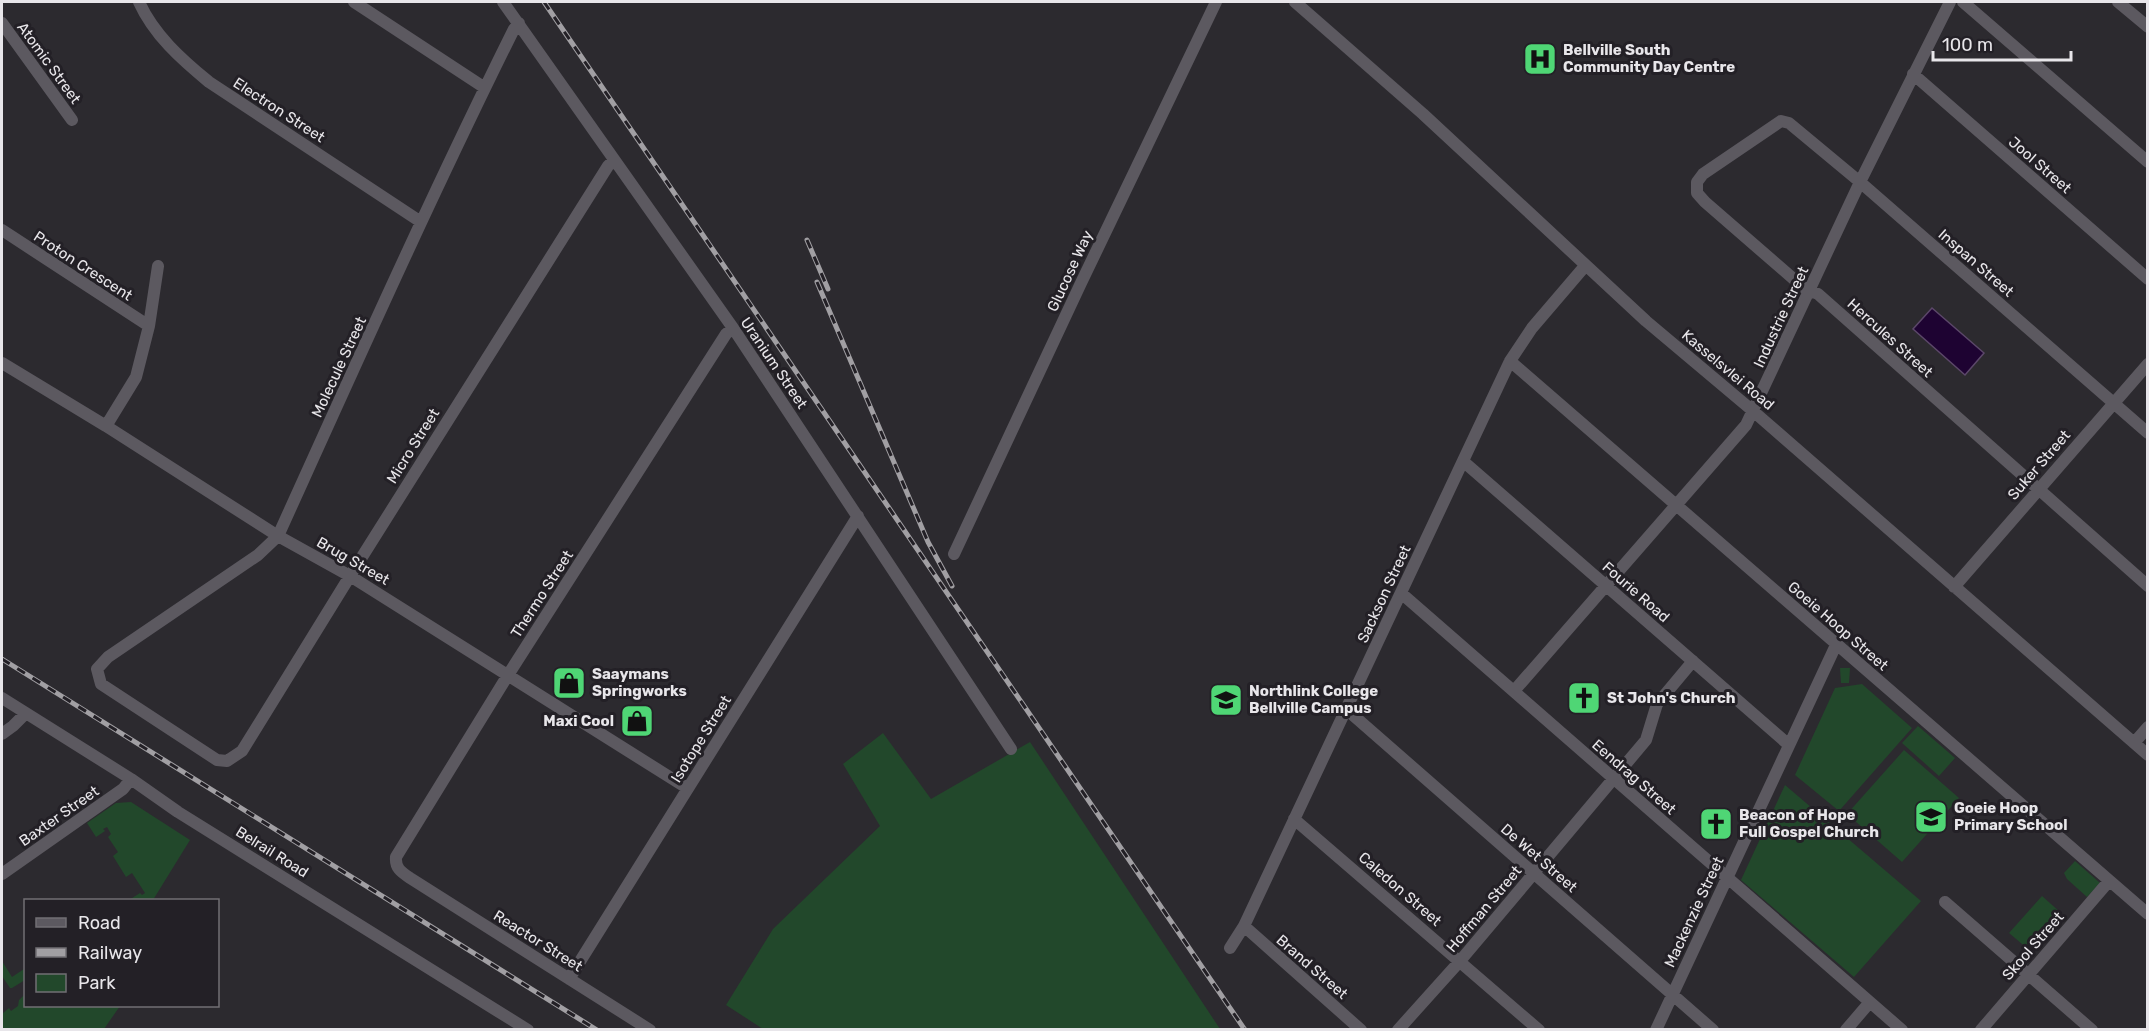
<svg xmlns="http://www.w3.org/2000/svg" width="2149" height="1031" font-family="Rubik,sans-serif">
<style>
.green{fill:#22482b}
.water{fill:#1e0332;stroke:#5b4769;stroke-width:1.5}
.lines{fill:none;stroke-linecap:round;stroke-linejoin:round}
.minor{stroke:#5c5960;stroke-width:12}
.rail-casing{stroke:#a19fa3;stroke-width:5}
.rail{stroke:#232026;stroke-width:3;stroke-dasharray:9;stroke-linecap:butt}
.labels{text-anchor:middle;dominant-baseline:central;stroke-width:6;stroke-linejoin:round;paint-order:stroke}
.poi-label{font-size:15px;font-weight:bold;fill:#e8e6ea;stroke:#232026;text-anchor:start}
.street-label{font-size:15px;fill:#e8e6ea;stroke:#232026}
</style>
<rect width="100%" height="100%" fill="#2c2a2f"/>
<path class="green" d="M 1840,668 L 1850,668 L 1849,683 L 1841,683 Z
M 1862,684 L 1912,728 L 1839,811 L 1795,775 L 1835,688 Z
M 1918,726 L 1955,758 L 1939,776 L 1902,743 Z
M 883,733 L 931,799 L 1030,742 L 1220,1029 L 763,1029 L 726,1005 L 773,929 L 880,826 L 843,764 Z
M 1904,750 L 1959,798 L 1902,862 L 1847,814 Z
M 1785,785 L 1921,901 L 1854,977 L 1741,880 Z
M 131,802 L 190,840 L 153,900 L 129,900 L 140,893 L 142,895 L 145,893 L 132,873 L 126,877 L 113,856 L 118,852 L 108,837 L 111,834 L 107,827 L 103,829 L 105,831 L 96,837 L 87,823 L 116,803 Z
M 2075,861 L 2100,883 L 2087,897 L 2067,879 L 2064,873 Z
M 2042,896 L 2060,912 L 2028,949 L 2009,933 Z
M 2,961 L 12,977 L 24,969 L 25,980 L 12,988 L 10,988 L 2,976 Z
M 25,994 L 26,1006 L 120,1006 L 104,1029 L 2,1029 L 2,1014 L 9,1008 L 11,1011 L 18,1006 L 19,1000 Z"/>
<path class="water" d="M 1932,308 L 1984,353 L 1965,375 L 1913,329 Z"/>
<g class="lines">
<path class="minor" d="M 139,2 C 154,35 181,59 209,82 L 421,222
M 354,2 L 485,88
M 503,2 L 733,328 L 1011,749
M 1295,2 L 1423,114 L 1646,321 L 1753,411 L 2148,755
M 1963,2 L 2148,162
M 2118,2 L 2148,27
M 2,23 L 72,120
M 519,23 L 514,29 C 431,196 355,366 278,536 L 258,555 L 108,657 L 97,669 L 101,684 L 217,760 L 227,761 L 242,751 L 350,576 L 608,166 L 614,160
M 1913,74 L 2148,279
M 2,230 L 149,326
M 1510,361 L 2148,914
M 2,363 L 106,426 L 278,536 L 350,576 L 687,788
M 106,426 L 136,377 L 149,326 L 158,266
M 2148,433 L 1860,182 L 1789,123 L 1781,121 L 1703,174 L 1697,182 L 1697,193 L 1705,202 L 1804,288 L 1818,294 L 2148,586
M 1464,462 L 1789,745
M 954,554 L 1081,283 L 1216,2
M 1954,587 L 2148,364
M 1401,593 L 1902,1030
M 1514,691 L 1746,425 L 1860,182 L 1950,2
M 2,698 L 131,779 L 178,812 L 528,1030
M 1346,709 L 1713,1030
M 2,734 L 13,726 L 26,713
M 2134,743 L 2148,727
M 1294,819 L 1539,1030
M 2,874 L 123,789 L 131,779
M 1945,902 L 2092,1030
M 1244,926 L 1361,1030
M 1230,948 L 1244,926 L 1510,361 L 1532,328 L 1585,266
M 569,979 L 858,516
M 650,1030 L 410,878 C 401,872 395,868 396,857 L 508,675 L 726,334 L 733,328
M 1398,1030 L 1460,961 L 1646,740 L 1657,704 L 1693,661
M 1656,1030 L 1836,645
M 1846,1030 L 1870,1002
M 1981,1030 L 2109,881"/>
<defs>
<path id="rail" d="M 544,2 L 1245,1030
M 807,240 L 828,289
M 817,282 L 928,542 L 952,586
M 2,659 L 597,1030"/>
</defs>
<use href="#rail" class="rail-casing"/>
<use href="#rail" class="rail"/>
</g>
<defs>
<symbol id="hospital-square" viewBox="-11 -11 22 22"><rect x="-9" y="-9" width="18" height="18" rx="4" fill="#4fd675" stroke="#232026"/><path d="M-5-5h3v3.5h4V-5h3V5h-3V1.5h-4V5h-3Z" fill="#111"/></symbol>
<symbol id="shop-square" viewBox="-11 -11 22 22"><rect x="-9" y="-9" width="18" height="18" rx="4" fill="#4fd675" stroke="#232026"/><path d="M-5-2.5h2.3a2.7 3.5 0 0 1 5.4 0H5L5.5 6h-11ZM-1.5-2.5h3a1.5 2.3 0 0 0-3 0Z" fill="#111"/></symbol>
<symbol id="church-square" viewBox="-11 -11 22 22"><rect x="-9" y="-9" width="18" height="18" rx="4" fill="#4fd675" stroke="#232026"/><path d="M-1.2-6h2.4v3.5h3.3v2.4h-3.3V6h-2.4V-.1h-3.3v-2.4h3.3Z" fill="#111"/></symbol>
<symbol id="university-square" viewBox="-11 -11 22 22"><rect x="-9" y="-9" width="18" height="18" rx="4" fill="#4fd675" stroke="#232026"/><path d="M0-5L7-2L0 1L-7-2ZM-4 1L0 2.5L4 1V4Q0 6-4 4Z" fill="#111"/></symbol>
<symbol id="school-square" viewBox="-11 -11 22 22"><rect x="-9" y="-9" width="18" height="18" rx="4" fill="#4fd675" stroke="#232026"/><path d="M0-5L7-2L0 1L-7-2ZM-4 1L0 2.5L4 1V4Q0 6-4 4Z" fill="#111"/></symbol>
</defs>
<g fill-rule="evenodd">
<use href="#hospital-square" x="1521" y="40" width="38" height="38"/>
<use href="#shop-square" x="550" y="664" width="38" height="38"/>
<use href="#church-square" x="1565" y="679" width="38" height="38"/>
<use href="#university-square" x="1207" y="681" width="38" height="38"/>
<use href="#shop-square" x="618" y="702" width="38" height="38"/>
<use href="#school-square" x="1912" y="798" width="38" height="38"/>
<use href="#church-square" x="1697" y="805" width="38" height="38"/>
</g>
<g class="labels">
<g class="poi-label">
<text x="1563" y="50">Bellville South<tspan x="1563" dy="17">Community Day Centre</tspan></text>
<text x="592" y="674">Saaymans<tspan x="592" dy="17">Springworks</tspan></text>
<text x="1249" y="691">Northlink College<tspan x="1249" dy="17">Bellville Campus</tspan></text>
<text x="1607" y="698">St John's Church</text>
<text x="614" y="721" text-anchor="end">Maxi Cool</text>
<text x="1954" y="808">Goeie Hoop<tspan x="1954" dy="17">Primary School</tspan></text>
<text x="1739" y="815">Beacon of Hope<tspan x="1739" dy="17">Full Gospel Church</tspan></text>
</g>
<g class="street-label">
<text transform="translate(49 63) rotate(54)">Atomic Street</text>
<text transform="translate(279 110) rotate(33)">Electron Street</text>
<text transform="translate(2040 165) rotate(41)">Jool Street</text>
<text transform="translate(1976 263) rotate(41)">Inspan Street</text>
<text transform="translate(83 266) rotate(33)">Proton Crescent</text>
<text transform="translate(1070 271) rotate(-65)">Glucose Way</text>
<text transform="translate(1781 317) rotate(-65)">Industrie Street</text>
<text transform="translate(1890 338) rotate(42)">Hercules Street</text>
<text transform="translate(774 363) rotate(56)">Uranium Street</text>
<text transform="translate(339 367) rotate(-65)">Molecule Street</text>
<text transform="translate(1728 370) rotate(40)">Kasselsvlei Road</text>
<text transform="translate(413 446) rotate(-58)">Micro Street</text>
<text transform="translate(2039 465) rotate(-49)">Suker Street</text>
<text transform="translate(353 561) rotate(30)">Brug Street</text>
<text transform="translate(1636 592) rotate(41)">Fourie Road</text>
<text transform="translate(542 594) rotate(-57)">Thermo Street</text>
<text transform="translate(1384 594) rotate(-65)">Sackson Street</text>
<text transform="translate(1838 626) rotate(41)">Goeie Hoop Street</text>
<text transform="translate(701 739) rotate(-58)">Isotope Street</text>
<text transform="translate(1634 777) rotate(41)">Eendrag Street</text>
<text transform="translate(59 816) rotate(-35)">Baxter Street</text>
<text transform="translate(272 852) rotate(32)">Belrail Road</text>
<text transform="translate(1539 858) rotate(41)">De Wet Street</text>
<text transform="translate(1400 889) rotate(41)">Caledon Street</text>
<text transform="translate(1484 909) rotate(-50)">Hoffman Street</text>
<text transform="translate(1694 912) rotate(-65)">Mackenzie Street</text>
<text transform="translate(538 941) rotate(32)">Reactor Street</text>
<text transform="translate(2033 946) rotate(-49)">Skool Street</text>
<text transform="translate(1312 967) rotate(41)">Brand Street</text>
</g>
</g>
<rect width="2149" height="1031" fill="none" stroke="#e8e6ea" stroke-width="6"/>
<rect x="24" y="899" width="195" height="108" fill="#232026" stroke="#726f74" stroke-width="1.5"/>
<rect x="36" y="918" width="30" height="9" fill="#5c5960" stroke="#726f74" stroke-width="1.5"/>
<text x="78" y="929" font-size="18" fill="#e8e6ea">Road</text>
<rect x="36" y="948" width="30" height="9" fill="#a19fa3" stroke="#726f74" stroke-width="1.5"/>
<text x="78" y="959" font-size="18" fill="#e8e6ea">Railway</text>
<rect x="36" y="974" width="30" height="18" fill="#22482b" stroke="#726f74" stroke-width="1.5"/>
<text x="78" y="989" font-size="18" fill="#e8e6ea">Park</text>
<path d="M1933 51v9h138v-9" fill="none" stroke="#e8e6ea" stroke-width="3"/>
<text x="1942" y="51" font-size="18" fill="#e8e6ea" stroke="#232026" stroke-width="4.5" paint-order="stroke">100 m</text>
</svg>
